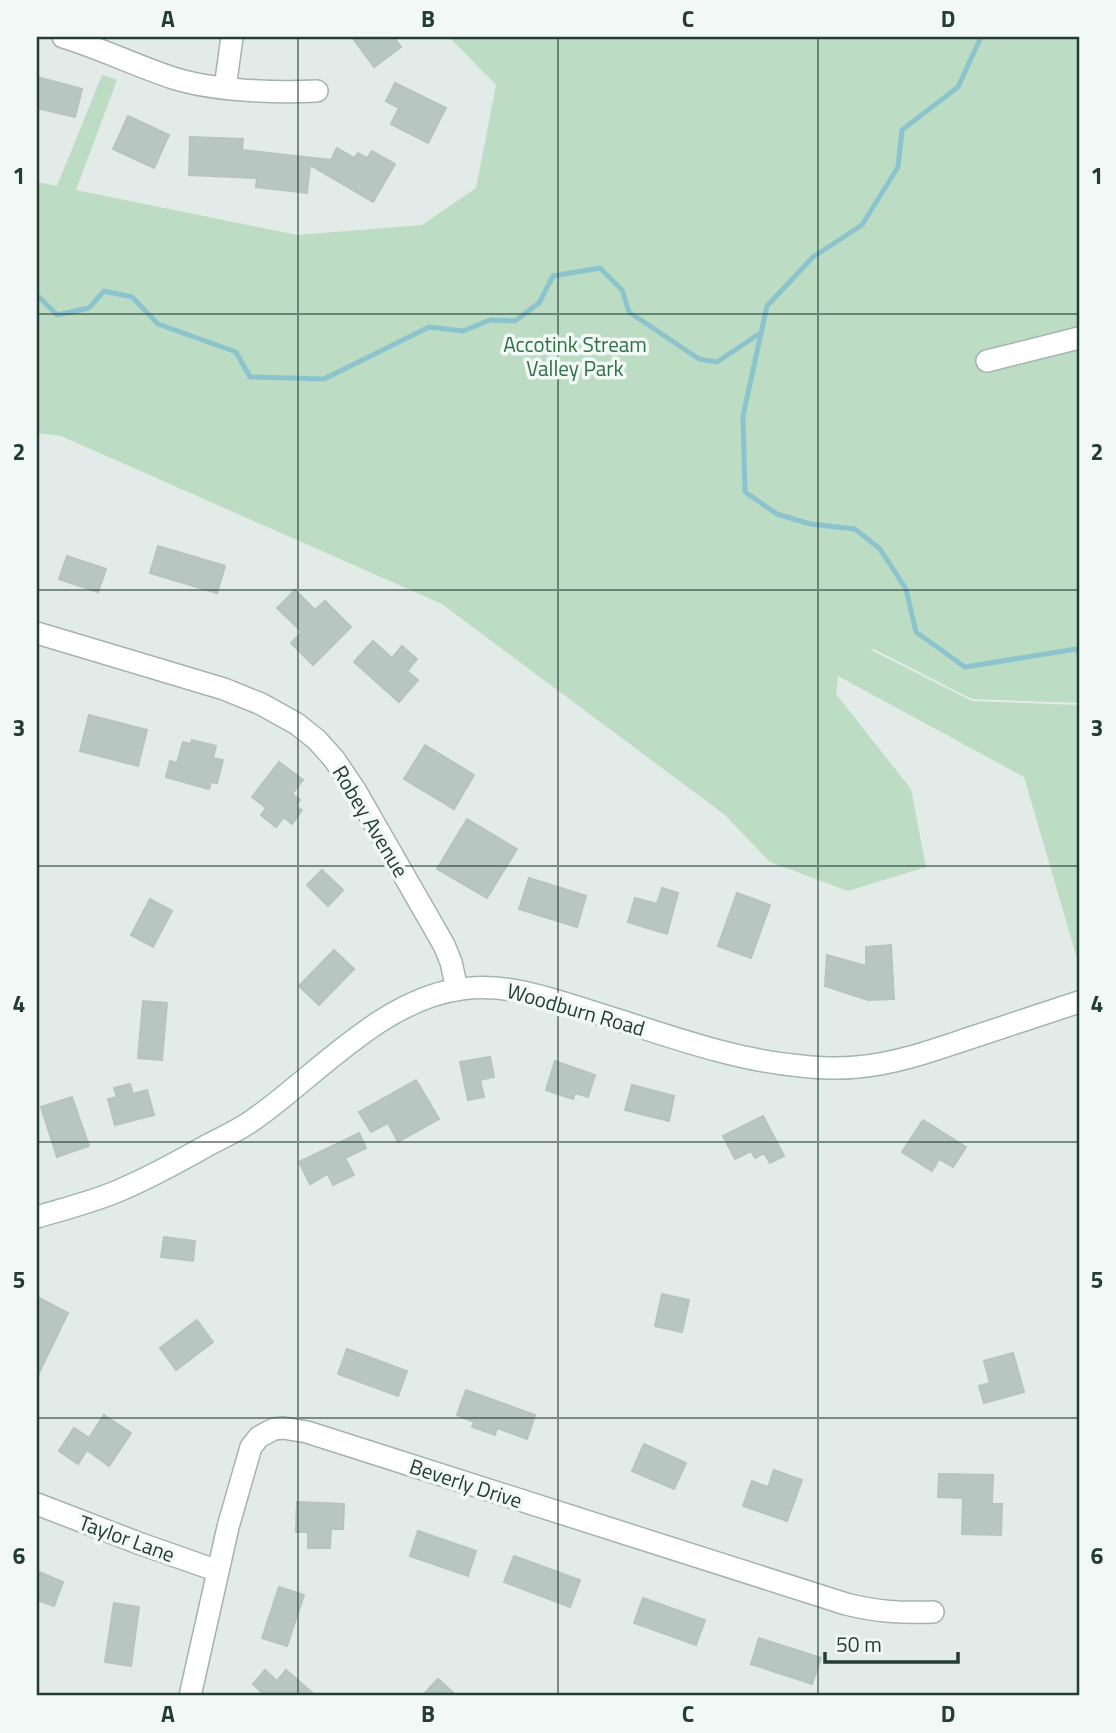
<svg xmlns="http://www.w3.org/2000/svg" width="1116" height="1733" font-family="'Titillium Web',sans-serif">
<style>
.green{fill:#bcdcc4}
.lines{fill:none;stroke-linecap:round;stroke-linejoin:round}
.stream{stroke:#8cc4ce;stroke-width:5}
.building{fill:#b7c6c0;stroke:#b5c5be;stroke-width:2}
.street-casing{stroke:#a5b3ae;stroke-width:24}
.secondary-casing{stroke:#a1b7af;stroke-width:24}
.street{stroke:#fff;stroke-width:21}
.secondary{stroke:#fff;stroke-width:21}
.grid{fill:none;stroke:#233c35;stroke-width:2;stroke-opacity:0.55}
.labels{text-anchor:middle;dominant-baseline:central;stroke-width:7;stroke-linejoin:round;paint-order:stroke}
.park-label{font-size:21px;fill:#2f7048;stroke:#f2f8f5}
.street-label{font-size:21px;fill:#233c35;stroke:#f2f8f5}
.neatline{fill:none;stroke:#233c35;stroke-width:2.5}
.grid-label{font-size:23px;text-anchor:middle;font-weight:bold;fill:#233c35}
</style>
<rect width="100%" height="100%" fill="#e2ebe7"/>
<path class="green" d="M 449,37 L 1079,37 L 1079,703 L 972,699 L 874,649 L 871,650 L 972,701 L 1079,705 L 1079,965 L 1024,777 L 838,676 L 836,694 L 911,789 L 926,867 L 848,891 L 770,862 L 725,815 L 442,604 L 61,436 L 37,433 L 37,182 L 57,186 L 102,75 L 117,80 L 76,190 L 297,235 L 422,225 L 476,188 L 496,85 Z"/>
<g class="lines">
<path class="stream" d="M 981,37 L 958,87 L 902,130 L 898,167 L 862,225 L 813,257 L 767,306 L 743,416 L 745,492 L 777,514 L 810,524 L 855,529 L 880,549 L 906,589 L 916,632 L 965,667 L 1076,649 L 1079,654
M 37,295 L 57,315 L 89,308 L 104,291 L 132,297 L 158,324 L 236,352 L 250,377 L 324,379 L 429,327 L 463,331 L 490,320 L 515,321 L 539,303 L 553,276 L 600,268 L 622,290 L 629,312 L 699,359 L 717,362 L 762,332"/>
</g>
<path class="building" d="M 352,37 L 394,37 L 401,47 L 374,67 Z
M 37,77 L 82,89 L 75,117 L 37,108 Z
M 395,83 L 446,108 L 428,143 L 391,124 L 399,108 L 386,101 Z
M 128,116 L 169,135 L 154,168 L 113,149 Z
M 190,137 L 243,139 L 242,150 L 331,160 L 337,148 L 354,158 L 358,153 L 367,158 L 372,151 L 395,164 L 373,202 L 310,165 L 307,193 L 256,187 L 257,178 L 189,175 Z
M 158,546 L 225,566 L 217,593 L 150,573 Z
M 67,556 L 106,569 L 98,592 L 59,579 Z
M 295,590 L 315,610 L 325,601 L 351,627 L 313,665 L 291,643 L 302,632 L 277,608 Z
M 373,641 L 392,658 L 402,646 L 417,659 L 407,671 L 418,680 L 399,702 L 354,662 Z
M 89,715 L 147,730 L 138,766 L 80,751 Z
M 192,740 L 216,746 L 213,758 L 223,760 L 217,783 L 211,782 L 209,789 L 166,777 L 170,761 L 177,763 L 183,742 L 191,744 Z
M 425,745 L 474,775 L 454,809 L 404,779 Z
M 279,762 L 303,780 L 292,794 L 300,800 L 295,806 L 302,810 L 292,824 L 284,817 L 276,827 L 261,815 L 266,808 L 252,797 Z
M 467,819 L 517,849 L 487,898 L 437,869 Z
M 322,870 L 343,890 L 328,906 L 307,885 Z
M 529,878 L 586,896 L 577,927 L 519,909 Z
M 662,888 L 678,893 L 667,934 L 628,922 L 635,898 L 657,904 Z
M 737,893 L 770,905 L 751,958 L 718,946 Z
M 150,899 L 172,911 L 153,947 L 131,935 Z
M 891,945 L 894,999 L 868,1000 L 825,986 L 827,955 L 866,966 L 866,947 Z
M 334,950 L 354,969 L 319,1005 L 299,986 Z
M 143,1001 L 167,1003 L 162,1060 L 138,1058 Z
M 490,1057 L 494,1077 L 480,1080 L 484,1097 L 468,1100 L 460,1062 Z
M 555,1061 L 595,1075 L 588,1097 L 575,1093 L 573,1099 L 546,1090 Z
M 416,1080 L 439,1119 L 398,1142 L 388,1123 L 371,1132 L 359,1112 Z
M 130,1084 L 133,1094 L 147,1090 L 154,1115 L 115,1125 L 108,1099 L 117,1097 L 114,1088 Z
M 632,1085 L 674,1096 L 669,1121 L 625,1110 Z
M 72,1097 L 89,1146 L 57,1157 L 41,1107 Z
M 763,1116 L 784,1156 L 770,1163 L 764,1153 L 755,1158 L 751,1151 L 735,1159 L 723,1136 Z
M 923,1120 L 966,1147 L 953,1167 L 939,1159 L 932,1171 L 902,1152 Z
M 359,1133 L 366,1148 L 345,1158 L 354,1175 L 333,1185 L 328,1174 L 310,1184 L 299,1162 Z
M 164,1237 L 195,1241 L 193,1261 L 161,1257 Z
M 662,1294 L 689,1300 L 682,1332 L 655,1326 Z
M 37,1297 L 68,1313 L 37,1377 Z
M 197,1320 L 213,1342 L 176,1370 L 160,1348 Z
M 347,1349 L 407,1371 L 398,1396 L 338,1374 Z
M 1013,1353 L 1024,1392 L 984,1403 L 979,1386 L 990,1383 L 984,1361 Z
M 466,1390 L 535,1415 L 527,1439 L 497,1428 L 495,1435 L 472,1427 L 474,1422 L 457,1415 Z
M 104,1415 L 131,1433 L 109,1466 L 87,1450 L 78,1464 L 59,1451 L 74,1428 L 89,1438 Z
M 644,1444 L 686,1463 L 674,1489 L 632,1471 Z
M 774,1470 L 802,1480 L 787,1521 L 743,1506 L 752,1481 L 768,1487 Z
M 939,1474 L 993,1475 L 992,1504 L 1002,1504 L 1001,1535 L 962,1534 L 963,1498 L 938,1497 Z
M 297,1502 L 344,1504 L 343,1529 L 331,1529 L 330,1548 L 308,1548 L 308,1532 L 296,1532 Z
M 418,1531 L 476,1551 L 468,1576 L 410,1556 Z
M 514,1556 L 580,1580 L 570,1607 L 504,1582 Z
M 37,1571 L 63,1582 L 54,1606 L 37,1600 Z
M 279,1587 L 304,1595 L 287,1646 L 262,1638 Z
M 643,1598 L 705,1620 L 696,1645 L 634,1623 Z
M 114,1603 L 139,1607 L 131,1666 L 105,1662 Z
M 759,1638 L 821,1658 L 812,1684 L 751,1664 Z
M 265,1670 L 277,1681 L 286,1670 L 316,1696 L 263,1696 L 264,1695 L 253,1684 Z
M 438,1679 L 457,1696 L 422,1696 Z"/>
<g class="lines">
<defs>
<path id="street" d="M 63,37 C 100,48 136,66 173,78 C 215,91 273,93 317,91
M 225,88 L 232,37
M 987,361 L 1079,338
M 37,633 L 224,689 L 261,704 L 297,724 L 317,740 L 334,759 L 355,790 L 444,945 L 451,962 L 457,989
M 37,1504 L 141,1544 L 218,1571
M 190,1696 L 228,1527 L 251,1447 L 259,1437 L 274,1429 L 283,1428 L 307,1432 L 846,1604 C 877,1612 902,1613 933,1612"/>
<path id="secondary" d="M 37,1217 C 64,1209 92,1202 118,1191 C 149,1178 178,1162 208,1145 C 223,1137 239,1130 253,1120 C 315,1077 382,999 461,989 C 508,982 554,1000 599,1014 C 664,1034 732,1060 801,1066 C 819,1068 839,1069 857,1067 C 895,1064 931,1051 967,1039 C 1004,1027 1042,1014 1079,1002"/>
</defs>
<use href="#street" class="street-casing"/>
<use href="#secondary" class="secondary-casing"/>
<use href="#street" class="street"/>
<use href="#secondary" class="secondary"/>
</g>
<path class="grid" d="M 298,37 L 298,1696M 558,37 L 558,1696M 818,37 L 818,1696M 37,314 L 1079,314M 37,590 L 1079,590M 37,866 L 1079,866M 37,1142 L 1079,1142M 37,1418 L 1079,1418"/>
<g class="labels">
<g class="park-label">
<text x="575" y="344">Accotink Stream<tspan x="575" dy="24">Valley Park</tspan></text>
</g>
<g class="street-label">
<text transform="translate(371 821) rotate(59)">Robey Avenue</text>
<text transform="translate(576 1009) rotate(16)">Woodburn Road</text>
<text transform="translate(466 1483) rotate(18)">Beverly Drive</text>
<text transform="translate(127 1538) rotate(20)">Taylor Lane</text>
</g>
</g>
<rect width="1116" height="1733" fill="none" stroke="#f2f8f5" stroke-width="77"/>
<path d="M825 1652v10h133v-10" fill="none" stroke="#233c35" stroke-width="3.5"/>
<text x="836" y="1652" font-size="21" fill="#233c35" stroke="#f2f8f5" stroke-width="5" paint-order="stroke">50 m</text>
<rect x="38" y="38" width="1040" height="1656" class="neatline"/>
<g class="grid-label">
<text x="168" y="27">A</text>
<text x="428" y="27">B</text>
<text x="688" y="27">C</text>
<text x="948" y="27">D</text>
<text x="19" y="184">1</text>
<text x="1097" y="184">1</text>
<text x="19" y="460">2</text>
<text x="1097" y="460">2</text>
<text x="19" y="736">3</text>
<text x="1097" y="736">3</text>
<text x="19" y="1012">4</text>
<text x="1097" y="1012">4</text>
<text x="19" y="1288">5</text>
<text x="1097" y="1288">5</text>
<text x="19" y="1564">6</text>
<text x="1097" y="1564">6</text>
<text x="168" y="1722">A</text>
<text x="428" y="1722">B</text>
<text x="688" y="1722">C</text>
<text x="948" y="1722">D</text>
</g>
</svg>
